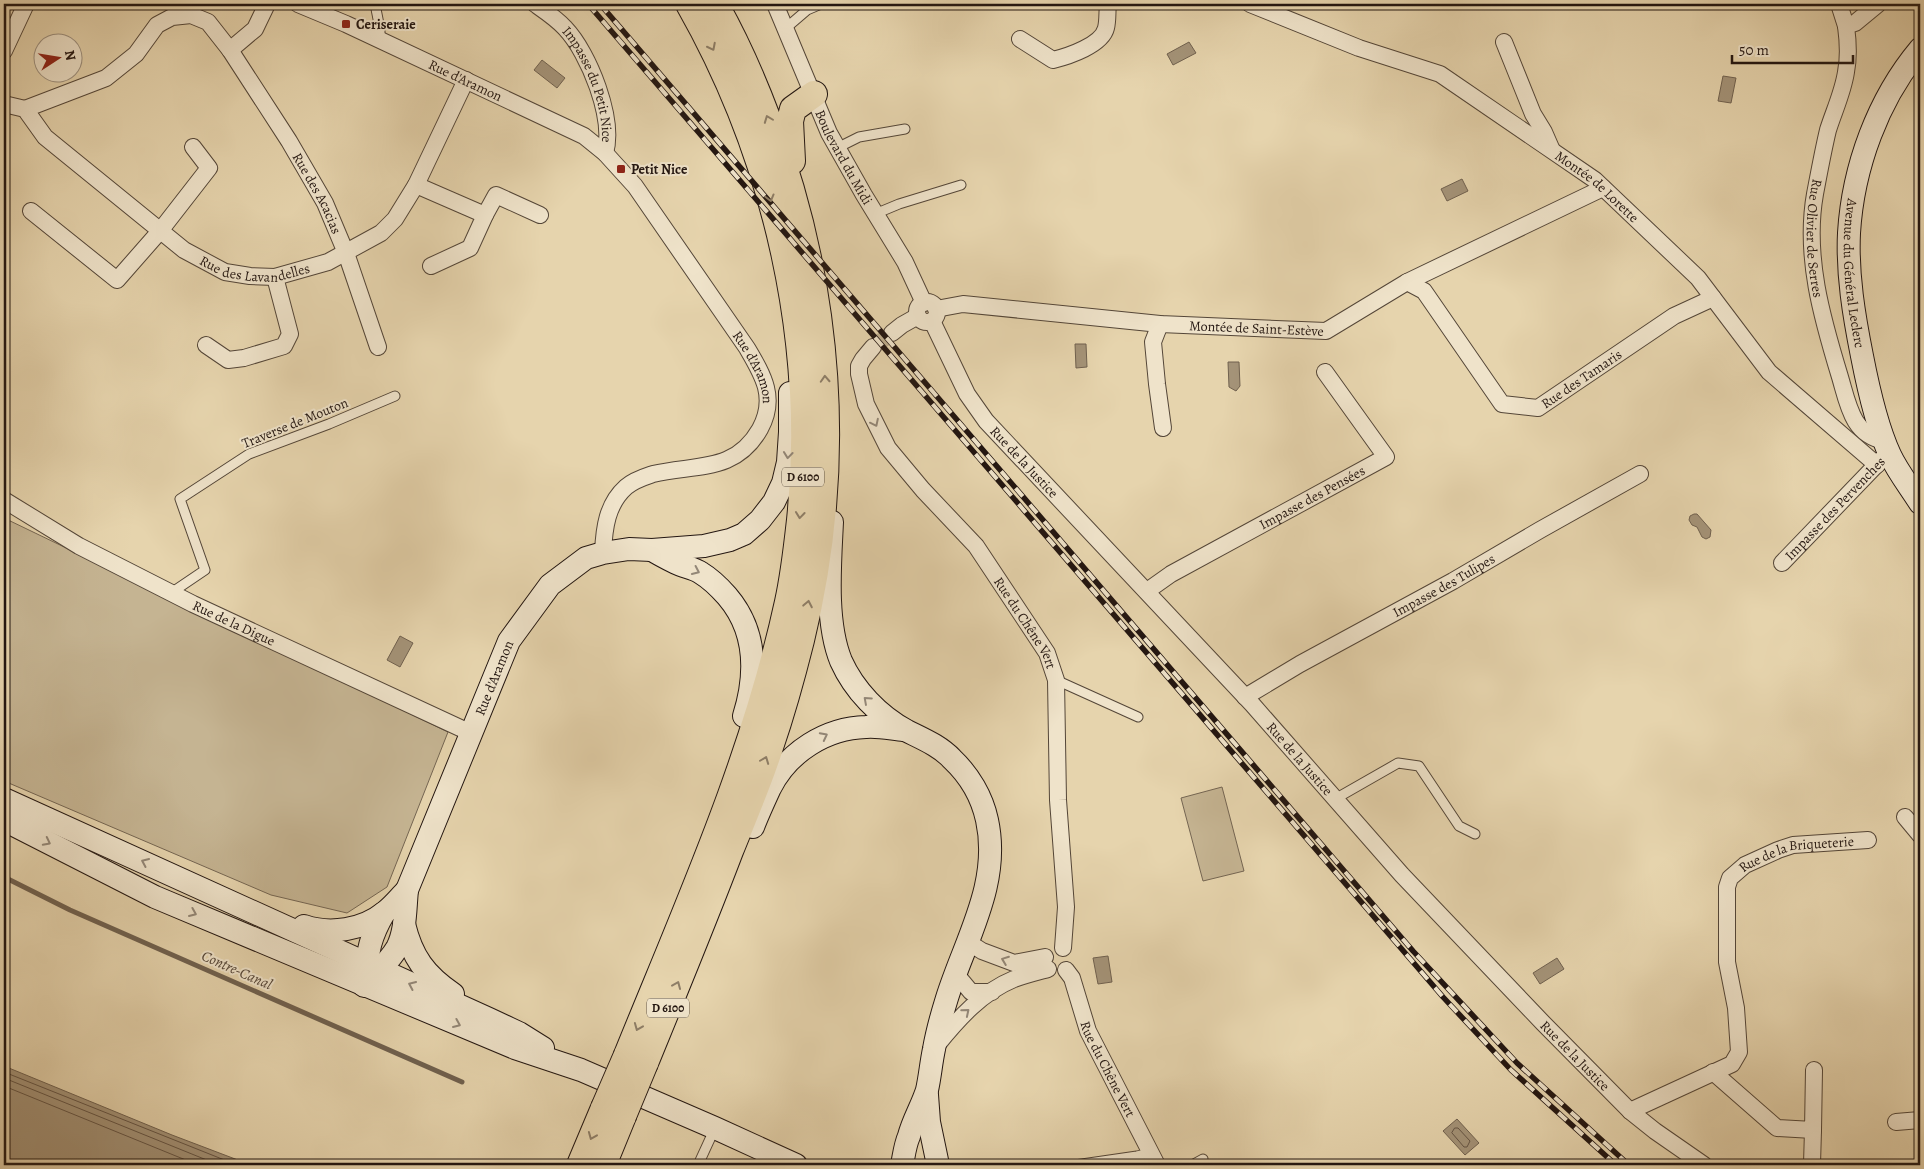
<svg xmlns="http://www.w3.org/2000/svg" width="1924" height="1169" font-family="Alegreya,serif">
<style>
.green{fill:#c5b492;stroke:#746552}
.water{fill:#a49378;stroke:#70614f}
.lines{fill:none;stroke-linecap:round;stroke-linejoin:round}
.shore{stroke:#645444;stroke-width:1}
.stream{stroke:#70614f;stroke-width:5}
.minor-tunnel{stroke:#bfae8e;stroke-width:16;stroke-dasharray:16 8;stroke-linecap:butt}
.service-casing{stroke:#544638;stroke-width:11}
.minor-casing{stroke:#544638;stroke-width:18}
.secondary-casing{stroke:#231611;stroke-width:24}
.primary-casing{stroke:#231611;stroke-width:28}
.service{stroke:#efe3ca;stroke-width:9}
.minor{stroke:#efe3ca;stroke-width:16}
.secondary{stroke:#efe3ca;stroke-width:22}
.primary{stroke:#e6d4ad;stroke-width:26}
.rail-casing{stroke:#231611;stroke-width:5.5}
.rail{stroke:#efe3ca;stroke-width:4;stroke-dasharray:11;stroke-linecap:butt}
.primary-bridge-casing{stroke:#231611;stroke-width:28;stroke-linecap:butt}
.primary-bridge{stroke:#e6d4ad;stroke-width:26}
.oneway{stroke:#8e7e67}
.oneway2{stroke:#938777}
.poi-dot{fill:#8f2418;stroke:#efe3ca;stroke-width:2}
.labels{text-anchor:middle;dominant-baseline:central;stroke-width:4;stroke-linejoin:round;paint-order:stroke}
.shield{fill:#efe3ca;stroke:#605448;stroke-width:1}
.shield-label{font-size:12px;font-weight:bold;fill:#231611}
.poi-label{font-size:14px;font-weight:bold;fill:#231611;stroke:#efe3ca;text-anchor:start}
.street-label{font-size:14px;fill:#231611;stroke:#efe3ca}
.water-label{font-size:15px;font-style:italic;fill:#57483a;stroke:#efe3ca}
</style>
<rect width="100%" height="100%" fill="#e6d4ad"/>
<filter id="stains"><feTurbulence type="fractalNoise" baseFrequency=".004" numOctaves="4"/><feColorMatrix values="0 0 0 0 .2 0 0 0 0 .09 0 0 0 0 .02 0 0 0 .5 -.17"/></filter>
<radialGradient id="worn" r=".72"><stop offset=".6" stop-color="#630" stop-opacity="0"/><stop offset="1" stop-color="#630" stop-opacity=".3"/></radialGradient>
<path class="green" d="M 4,518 L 448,732 L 387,887 L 347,913 L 271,895 L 4,781 Z
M 1222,787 L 1244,871 L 1203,881 L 1181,798 Z"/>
<path class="water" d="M 1189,42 L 1196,53 L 1173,65 L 1167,54 Z
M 542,60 L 565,78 L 557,88 L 534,70 Z
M 1723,76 L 1736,78 L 1731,103 L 1718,101 Z
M 1462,179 L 1468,191 L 1447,201 L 1441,189 Z
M 1075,344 L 1086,344 L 1087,367 L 1076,368 Z
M 1228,362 L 1239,362 L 1240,386 L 1236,391 L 1229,387 Z
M 1694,514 L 1697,514 L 1711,530 L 1710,537 L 1706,539 L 1702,537 L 1697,527 L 1692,525 L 1689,520 L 1690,516 Z
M 400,636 L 413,643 L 400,667 L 387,660 Z
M 1108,956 L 1112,982 L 1098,984 L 1093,958 Z
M 1557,958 L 1564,969 L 1540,984 L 1533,973 Z
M 4,1066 L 172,1135 L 251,1165 L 4,1165 Z
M 1457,1119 L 1479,1143 L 1465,1155 L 1443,1131 Z"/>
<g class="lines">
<path class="shore" d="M 4,1072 L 237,1165
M 4,1078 L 219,1165
M 4,1086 L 198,1165
M 1455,1128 L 1458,1128 L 1470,1141 L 1467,1147 L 1464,1147 L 1452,1133 Z"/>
<path class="stream" d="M 4,877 L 70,910 L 462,1082"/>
<path class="minor-tunnel" d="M 873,347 L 892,333"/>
<defs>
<path id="service" d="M 375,4 L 380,29 L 380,41
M 786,28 L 807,10 L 821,4
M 837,148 L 859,137 L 905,129
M 875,214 L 899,204 L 961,185
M 171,593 L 205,570 L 180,499 L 249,454 L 329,424 L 395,396
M 1056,680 L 1138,717
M 1335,799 L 1398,763 L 1419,766 L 1459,826 L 1475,834
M 698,1165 L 715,1128
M 1075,1165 L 1137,1156 L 1150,1153
M 1192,1165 L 1203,1159"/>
<g id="minor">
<path id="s1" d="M 298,4 L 346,24 L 584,136 L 605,153 L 635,186 L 747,348 C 763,375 777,398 760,429 C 735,473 696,464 653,474 C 644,477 634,480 626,487 C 607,504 604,528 603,553"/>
<path id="s2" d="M 535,4 C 545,11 557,19 565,28 C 589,53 615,119 605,153"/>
<path id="s3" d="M 775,4 L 829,133 L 864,195 L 905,262 L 924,303"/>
<path id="s4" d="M 1250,4 L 1359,48 L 1440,74 L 1595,180 L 1698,278 L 1769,372 L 1877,465"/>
<path d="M 1839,4 L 1846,26"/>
<path id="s5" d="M 1878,4 L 1855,23 L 1846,26 C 1848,41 1849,57 1846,72 C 1843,92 1834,111 1828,130 C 1823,151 1819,173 1815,194 C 1804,256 1822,318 1840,377 C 1848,404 1852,435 1885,441"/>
<path d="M 1020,39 L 1053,60 C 1069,56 1102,45 1106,28 C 1108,20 1107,12 1108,4"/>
<path d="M 1504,42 L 1533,114 L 1544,132 L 1551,148"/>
<path d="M 230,50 L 255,29 L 267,4"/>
<path d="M 4,51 L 26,4"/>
<path id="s6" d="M 4,104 L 25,109 L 45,137 L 184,250 L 225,272 L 250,276 L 275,277 L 328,262 L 381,233 L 395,219 L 416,185 L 466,80"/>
<path id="s7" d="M 25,109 L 106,78 L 136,54 L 157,25 L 172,17 L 191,15 L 208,22 L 230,50 L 289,141 L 325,203 L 346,253 L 378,347"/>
<path d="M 416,185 L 485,215 L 470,248 L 431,266"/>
<path d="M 31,211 L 117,280 L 160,231 L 209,168 L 193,147"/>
<path d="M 485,215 L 496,195 L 540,215"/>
<path id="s8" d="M 1407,282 L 1424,291 L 1502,404 L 1538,408 L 1674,316 L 1713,298"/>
<circle cx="927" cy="312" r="10"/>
<path id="s9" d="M 936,309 L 963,304 L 1160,324 L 1326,331 L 1407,282 L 1603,188"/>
<path id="s10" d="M 932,321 L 967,394 L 986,421 L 1252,704 L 1402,875 L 1543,1023 L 1630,1111 L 1655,1131 L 1704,1165"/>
<path d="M 1160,324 L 1153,342 L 1157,384 L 1163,428"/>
<path d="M 892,333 L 902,325 L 918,316"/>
<path d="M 206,345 L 228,360 L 244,358 L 284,346 L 290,334 L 275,277"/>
<path id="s11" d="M 873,347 L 863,359 L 859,366 L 859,374 L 866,404 L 888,448 L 923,490 L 976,546 L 1047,653 L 1056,680 L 1058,800 L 1066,907 L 1063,948"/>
<path id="s12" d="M 4,500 L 79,546 L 193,604 L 471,733"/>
<path id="s13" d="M 1782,563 L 1883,458"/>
<path id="s14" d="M 1147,591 L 1171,574 L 1386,457 L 1325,372"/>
<path id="s15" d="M 1245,697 L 1300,664 L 1453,581 L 1540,530 L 1640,474"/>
<path d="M 1905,817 L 1920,835"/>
<path d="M 968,942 L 982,951 L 1014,963 L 1045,957"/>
<path id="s16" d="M 1066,970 L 1072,978 L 1088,1031 L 1157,1165"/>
<path d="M 956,974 L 971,992 L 992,992"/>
<path d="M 937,1045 C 958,1019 982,992 1014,979 C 1025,975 1037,972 1048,969"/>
<path d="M 1713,1072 L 1777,1128 L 1813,1130 L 1814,1070"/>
<path id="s17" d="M 1630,1111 L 1732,1064 L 1739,1052 L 1736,1008 L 1727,962 L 1727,887 L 1730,878 L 1745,865 L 1778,850 L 1793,845 L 1868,840"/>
<path d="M 1896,1122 L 1920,1120"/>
<path d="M 1812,1164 L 1813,1130"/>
</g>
<g id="secondary">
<path id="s18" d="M 1920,49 C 1878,99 1853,167 1849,233 C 1847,274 1854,316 1862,356 C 1868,387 1877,427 1890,455 C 1898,472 1910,487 1920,503"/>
<path d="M 832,522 C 830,564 825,622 841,661 C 854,690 879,716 907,731 C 923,739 940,746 952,759 C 969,775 982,797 987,820 C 1001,884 965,940 947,998 C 942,1014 937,1032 934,1049 C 931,1063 930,1077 927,1090 C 922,1106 913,1120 909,1136 C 905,1145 904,1155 902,1165"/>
<path d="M 652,550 C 660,555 668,559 676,563 C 684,567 694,568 701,573 C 711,579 719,587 727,596 C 757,631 757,674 744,716"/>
<path d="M 4,799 L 489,1019 L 519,1033 L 543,1048"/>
<path d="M 4,820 L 155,897 L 515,1048 L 581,1070 L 715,1128 L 796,1165"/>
<path d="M 753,827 C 758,814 764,801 770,788 C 788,752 826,728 866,727 C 879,726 892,729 904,730"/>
<path d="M 404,924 C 412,957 425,975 453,994"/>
<path d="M 304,926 C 330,935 363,930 385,912 C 393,906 400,897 407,890"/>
<path d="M 365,978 C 368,950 370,937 384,913"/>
<path id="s19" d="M 364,986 C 375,974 389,962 397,948 C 406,931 405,909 407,890 L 509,641 L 550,585 L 586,558 L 603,553 L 629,549 L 652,550 L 704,546 L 730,540 L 744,534 L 760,520 L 774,502 L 783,483 L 788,462 L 790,432 L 790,393"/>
<path d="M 927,1095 L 929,1122 L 938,1165"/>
</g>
<path id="primary" d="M 792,161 L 790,121 L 793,109 L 814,94
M 627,1055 C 687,907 754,759 788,602 C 794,575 797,547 800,520 C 818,342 777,159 689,4
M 645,1063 C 674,992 703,922 730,851 C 744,816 759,782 770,747 C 782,712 792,676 801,640 C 844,466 831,287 768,120 C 753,80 736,41 715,4
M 580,1165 L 604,1108
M 603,1165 L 623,1116"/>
</defs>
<use href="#service" class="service-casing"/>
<use href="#minor" class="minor-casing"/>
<use href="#secondary" class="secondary-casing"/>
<use href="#primary" class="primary-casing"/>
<use href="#service" class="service"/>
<use href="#minor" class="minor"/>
<use href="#secondary" class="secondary"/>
<use href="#primary" class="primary"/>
<defs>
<path id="rail" d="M 588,4 L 1443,997 L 1511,1070 L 1616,1165
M 600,4 L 1413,951 L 1517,1063 L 1629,1165"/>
</defs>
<use href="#rail" class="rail-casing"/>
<use href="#rail" class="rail"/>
<defs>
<path id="primary-bridge" d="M 604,1108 L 627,1055
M 623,1116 L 645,1063"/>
</defs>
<use href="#primary-bridge" class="primary-bridge-casing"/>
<use href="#primary-bridge" class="primary-bridge"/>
</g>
<defs><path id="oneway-chevron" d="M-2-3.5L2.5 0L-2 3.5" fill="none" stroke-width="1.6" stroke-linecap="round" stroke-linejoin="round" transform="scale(1.25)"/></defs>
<g class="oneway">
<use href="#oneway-chevron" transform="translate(712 47) rotate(63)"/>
<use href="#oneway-chevron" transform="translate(768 119) rotate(-111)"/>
<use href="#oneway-chevron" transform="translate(770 198) rotate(75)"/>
<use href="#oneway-chevron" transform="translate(825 379) rotate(-93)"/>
<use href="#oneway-chevron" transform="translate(800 515) rotate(96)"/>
<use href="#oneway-chevron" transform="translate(808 604) rotate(-79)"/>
<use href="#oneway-chevron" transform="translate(765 760) rotate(-69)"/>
<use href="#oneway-chevron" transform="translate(677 985) rotate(-67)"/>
<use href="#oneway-chevron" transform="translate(638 1027) rotate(112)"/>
<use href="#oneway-chevron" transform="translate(592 1136) rotate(112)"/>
</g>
<g class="oneway2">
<use href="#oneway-chevron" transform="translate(875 423) rotate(64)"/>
<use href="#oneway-chevron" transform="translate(788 455) rotate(96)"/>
<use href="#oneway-chevron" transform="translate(696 571) rotate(25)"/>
<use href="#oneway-chevron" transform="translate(867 700) rotate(-138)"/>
<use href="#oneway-chevron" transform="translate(824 736) rotate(-27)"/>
<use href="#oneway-chevron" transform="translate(47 842) rotate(27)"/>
<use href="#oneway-chevron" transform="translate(145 862) rotate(-156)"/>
<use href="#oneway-chevron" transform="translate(193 913) rotate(23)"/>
<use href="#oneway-chevron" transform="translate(1005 960) rotate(-159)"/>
<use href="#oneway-chevron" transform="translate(412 985) rotate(-156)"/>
<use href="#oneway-chevron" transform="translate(966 1012) rotate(-40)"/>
<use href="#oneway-chevron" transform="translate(457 1024) rotate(23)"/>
</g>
<g class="poi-dot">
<rect x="341" y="19" width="10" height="10" rx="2.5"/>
<rect x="616" y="164" width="10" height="10" rx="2.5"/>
</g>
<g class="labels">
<g class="shield">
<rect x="782" y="467.5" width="42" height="19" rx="4"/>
<rect x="647" y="998.5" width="42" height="19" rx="4"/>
</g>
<g class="shield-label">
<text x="803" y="477">D 6100</text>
<text x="668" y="1008">D 6100</text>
</g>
<g class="poi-label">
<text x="356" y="24">Ceriseraie</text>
<text x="631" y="169">Petit Nice</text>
</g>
<g class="street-label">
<text stroke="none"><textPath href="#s1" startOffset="184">Rue d'Aramon</textPath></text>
<text stroke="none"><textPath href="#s2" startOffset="101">Impasse du Petit Nice</textPath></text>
<text stroke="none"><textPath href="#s3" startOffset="168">Boulevard du Midi</textPath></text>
<text stroke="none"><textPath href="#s4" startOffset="396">Montée de Lorette</textPath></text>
<text stroke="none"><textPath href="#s7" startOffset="419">Rue des Acacias</textPath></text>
<text stroke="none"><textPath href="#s5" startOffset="256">Rue Olivier de Serres</textPath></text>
<text stroke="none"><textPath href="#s6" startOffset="311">Rue des Lavandelles</textPath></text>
<text stroke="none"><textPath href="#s18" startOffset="241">Avenue du Général Leclerc</textPath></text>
<text stroke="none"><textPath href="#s9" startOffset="322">Montée de Saint-Estève</textPath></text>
<text stroke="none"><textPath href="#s1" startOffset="604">Rue d'Aramon</textPath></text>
<text stroke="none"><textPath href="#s8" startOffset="245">Rue des Tamaris</textPath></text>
<text transform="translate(295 423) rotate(-22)">Traverse de Mouton</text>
<text stroke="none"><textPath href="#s10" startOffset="170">Rue de la Justice</textPath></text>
<text stroke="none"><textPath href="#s14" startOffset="190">Impasse des Pensées</textPath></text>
<text stroke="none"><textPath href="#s13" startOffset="76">Impasse des Pervenches</textPath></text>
<text stroke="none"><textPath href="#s15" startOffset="228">Impasse des Tulipes</textPath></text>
<text stroke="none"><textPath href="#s12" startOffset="261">Rue de la Digue</textPath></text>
<text stroke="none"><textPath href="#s11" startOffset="335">Rue du Chêne Vert</textPath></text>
<text stroke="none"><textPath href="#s19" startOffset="339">Rue d'Aramon</textPath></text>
<text stroke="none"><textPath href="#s10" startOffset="575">Rue de la Justice</textPath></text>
<text stroke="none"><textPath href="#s17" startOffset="375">Rue de la Briqueterie</textPath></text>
<text stroke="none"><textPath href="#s10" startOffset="980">Rue de la Justice</textPath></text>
<text stroke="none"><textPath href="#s16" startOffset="108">Rue du Chêne Vert</textPath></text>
</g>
<g class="water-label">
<text transform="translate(237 970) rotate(24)">Contre-Canal</text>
</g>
</g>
<rect width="1924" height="1169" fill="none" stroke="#e6d4ad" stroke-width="20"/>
<rect x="5" y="5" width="1914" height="1159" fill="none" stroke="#231611" stroke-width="2.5"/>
<rect x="10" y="10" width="1904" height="1149" fill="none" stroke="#231611"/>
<g transform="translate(58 58) rotate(78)"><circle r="24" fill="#efe3ca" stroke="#9d9180"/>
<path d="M0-4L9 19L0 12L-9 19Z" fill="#8f2418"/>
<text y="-8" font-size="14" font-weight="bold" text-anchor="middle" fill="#231611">N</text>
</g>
<path d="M1732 55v8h121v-8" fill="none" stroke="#231611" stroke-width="2.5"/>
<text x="1739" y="55" font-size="15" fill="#231611" stroke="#efe3ca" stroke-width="4" paint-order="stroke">50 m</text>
<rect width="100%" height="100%" filter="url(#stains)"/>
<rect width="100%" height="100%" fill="url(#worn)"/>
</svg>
